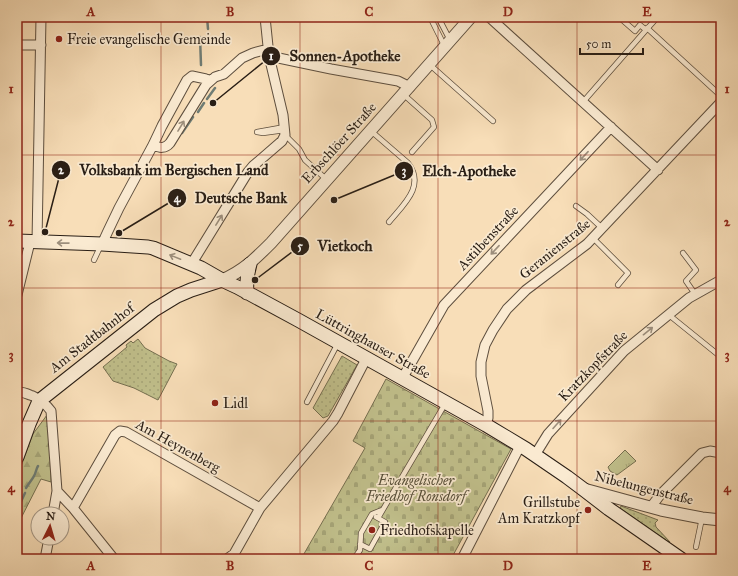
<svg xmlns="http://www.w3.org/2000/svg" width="738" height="576" font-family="'IM FELL Great Primer',serif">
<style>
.grass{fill:url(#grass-dots);stroke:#756f50}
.forest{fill:url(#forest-firs);stroke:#756f50}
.cemetery{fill:url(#cemetery-stones);stroke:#756f50}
.park{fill:url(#park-tufts);stroke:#756f50}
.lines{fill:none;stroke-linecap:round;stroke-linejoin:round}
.stream{stroke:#6f7c74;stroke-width:2.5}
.service-casing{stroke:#5d4e3e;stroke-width:6}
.minor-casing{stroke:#5d4e3e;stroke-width:11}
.tertiary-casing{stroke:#5d4e3e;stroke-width:13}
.secondary-casing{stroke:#291e15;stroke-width:15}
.service{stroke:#faead1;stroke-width:4.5}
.minor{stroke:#faead1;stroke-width:9}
.tertiary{stroke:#faead1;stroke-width:11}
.secondary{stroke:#faead1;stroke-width:13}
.oneway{stroke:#9c8e7c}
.grid{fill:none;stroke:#8f2418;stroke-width:1;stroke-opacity:0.55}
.poi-dot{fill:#8f2418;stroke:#faead1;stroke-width:1.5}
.labels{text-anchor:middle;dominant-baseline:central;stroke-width:3.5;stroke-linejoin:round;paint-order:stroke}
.poi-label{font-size:14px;fill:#291e15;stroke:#faead1;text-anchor:start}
.street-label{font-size:14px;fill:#291e15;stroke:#faead1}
.park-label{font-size:14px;font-style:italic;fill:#574f39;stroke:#faead1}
.leader{fill:none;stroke:#291e15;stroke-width:1.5}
.callout-dot{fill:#291e15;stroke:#faead1;stroke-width:1.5}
.mark-label{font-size:12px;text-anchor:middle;font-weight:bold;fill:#fff}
.callout-label{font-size:15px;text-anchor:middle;font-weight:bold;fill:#291e15;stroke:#faead1;stroke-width:3.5;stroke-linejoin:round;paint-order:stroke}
.neatline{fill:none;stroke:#8f2418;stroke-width:1.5}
.grid-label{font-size:13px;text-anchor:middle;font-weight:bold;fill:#8f2418}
</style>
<defs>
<pattern id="grass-dots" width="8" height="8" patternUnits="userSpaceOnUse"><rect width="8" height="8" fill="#c1c08c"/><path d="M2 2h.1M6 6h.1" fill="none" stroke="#a6a578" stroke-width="1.8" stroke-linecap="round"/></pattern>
<pattern id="forest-firs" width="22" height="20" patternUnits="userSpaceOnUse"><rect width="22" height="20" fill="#c1c08c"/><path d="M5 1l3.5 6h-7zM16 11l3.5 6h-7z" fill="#a6a578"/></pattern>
<pattern id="cemetery-stones" width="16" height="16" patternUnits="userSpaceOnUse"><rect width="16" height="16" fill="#c1c08c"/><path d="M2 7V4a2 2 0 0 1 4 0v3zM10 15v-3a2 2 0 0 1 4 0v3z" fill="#a6a578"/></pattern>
<pattern id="park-tufts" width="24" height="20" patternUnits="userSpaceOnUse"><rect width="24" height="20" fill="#c1c08c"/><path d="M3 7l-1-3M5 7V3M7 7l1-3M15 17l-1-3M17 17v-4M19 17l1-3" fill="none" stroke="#a6a578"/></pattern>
</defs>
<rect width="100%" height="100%" fill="#f8deb8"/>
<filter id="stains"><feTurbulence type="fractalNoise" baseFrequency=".005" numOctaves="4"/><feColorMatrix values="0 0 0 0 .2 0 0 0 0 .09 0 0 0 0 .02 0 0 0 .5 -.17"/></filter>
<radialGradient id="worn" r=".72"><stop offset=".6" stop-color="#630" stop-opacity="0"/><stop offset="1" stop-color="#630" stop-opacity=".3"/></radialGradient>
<path class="grass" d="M 138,339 L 145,348 L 169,361 L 177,364 L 158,400 L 134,388 L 113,381 L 103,367 L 127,347 L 126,345 L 131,341 L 133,343 Z
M 342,356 L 357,365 L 328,416 L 323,418 L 313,408 Z
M 621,506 L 658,520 L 655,523 L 656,527 L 670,542 L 667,541 L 620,508 Z"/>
<path class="forest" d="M 47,415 L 51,468 L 51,482 L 41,479 L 17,526 L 17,477 L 33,434 Z"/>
<path class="cemetery" d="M 386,379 L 511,449 L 451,559 L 301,559 L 365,448 L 353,441 Z"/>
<path class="park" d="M 625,450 L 636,461 L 617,475 L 610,471 L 608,467 Z"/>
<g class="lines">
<path class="stream" d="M 207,17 L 208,29
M 200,37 L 201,65
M 207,99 L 215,88
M 198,112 L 204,103
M 182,133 L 193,117
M 26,488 C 29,483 32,480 34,476 C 36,473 36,469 38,466
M 17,510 L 25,493"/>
<defs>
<path id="service" d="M 430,17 L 444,45
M 438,17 L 450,40
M 647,28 L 721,96
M 646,30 L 655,20 L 651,17
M 429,64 L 493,121
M 403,94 L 432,120 L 434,127 L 412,152
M 583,102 L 646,30 L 640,25 L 635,31 L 619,17
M 371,131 L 408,163 C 426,186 403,205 389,222
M 257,132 L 263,133 L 285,130
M 257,132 L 285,127
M 285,135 L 299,149 L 305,160 L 327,180
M 576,206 L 587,214 L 602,228
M 593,238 L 628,273 L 618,285
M 683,253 L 696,270 L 686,281 L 695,294
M 94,260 L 101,245
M 669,315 L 721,357
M 307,402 L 338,343
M 378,518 L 445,404
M 360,544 L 370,549 L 385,522 L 376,517
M 696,547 L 702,518
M 354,559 L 360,550 L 361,533 L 372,514 L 382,510"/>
<path id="minor" d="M 489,17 L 658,170
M 17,45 L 41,45
M 269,56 L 331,69 L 398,81 L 410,87
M 153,145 C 160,148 165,149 170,143 L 206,85 L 215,77 L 224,74 L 242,58 L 253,53 L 268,49
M 37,242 L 41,17
M 102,244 L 108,231 L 119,208 L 153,145 L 162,126 L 187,80 L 192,76 L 206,79 L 210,80
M 192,263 L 248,172 L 253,166 L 282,141 L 285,135 L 283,115 L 269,56 L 265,17
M 17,295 L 30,242
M 402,379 L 444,305 L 611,127
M 17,392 C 21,392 26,393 30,395 C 37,397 47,405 51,411 L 57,491 L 53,514
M 486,425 L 488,418 L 488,411 L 481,376 L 481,362 L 485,345 L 493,330 L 507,309 L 526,290 L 587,244 L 721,102
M 535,455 L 548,434 L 624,351 L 689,298 L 721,280
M 57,491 L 73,508 L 114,559
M 651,507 L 660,495 L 702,453 L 710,451 L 721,453
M 73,508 L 115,435 L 120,431 L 126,432 L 260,508
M 45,559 L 49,538
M 227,559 L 234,554 L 260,508 L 333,421 L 338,413 L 366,359
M 462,559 L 520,446"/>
<path id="tertiary" d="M 222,280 C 243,271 255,259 271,243 L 471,17
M 584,489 L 661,510 L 702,518 L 721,520"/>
<path id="secondary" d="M 17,241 L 102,244 L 148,247 L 153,248 L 201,268 L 222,280 L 237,287 L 298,320 L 486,425 L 526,449 L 567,477 L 583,489 L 609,509 L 681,559
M 247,293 C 246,282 247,274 250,264
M 17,457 L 29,424 L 39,401 L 154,310 L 177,296 L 191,290 L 222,280"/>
</defs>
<use href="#service" class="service-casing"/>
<use href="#minor" class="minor-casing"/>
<use href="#tertiary" class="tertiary-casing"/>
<use href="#secondary" class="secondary-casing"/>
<use href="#service" class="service"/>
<use href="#minor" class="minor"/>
<use href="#tertiary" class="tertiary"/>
<use href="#secondary" class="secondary"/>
</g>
<defs><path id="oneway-shaft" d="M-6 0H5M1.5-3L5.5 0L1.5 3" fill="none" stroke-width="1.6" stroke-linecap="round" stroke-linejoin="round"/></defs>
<g class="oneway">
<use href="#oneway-shaft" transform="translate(181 126) rotate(-59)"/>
<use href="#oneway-shaft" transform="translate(584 156) rotate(133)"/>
<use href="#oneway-shaft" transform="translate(219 220) rotate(-58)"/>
<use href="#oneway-shaft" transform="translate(63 243) rotate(-179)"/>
<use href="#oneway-shaft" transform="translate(495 250) rotate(133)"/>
<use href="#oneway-shaft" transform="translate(175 257) rotate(-158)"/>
<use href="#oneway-shaft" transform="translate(648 331) rotate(-39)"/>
<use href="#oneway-shaft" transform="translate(557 424) rotate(-48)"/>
</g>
<path class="grid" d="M 161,17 L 161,559M 300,17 L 300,559M 438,17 L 438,559M 577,17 L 577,559M 17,155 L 721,155M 17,288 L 721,288M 17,421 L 721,421"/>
<g class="poi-dot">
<circle cx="59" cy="39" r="4"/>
<circle cx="215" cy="403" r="4"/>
<circle cx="588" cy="510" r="4"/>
<circle cx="372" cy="530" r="4"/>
</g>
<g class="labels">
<g class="poi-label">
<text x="67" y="39">Freie evangelische Gemeinde</text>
<text x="223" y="403">Lidl</text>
<text x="580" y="502" text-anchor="end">Grillstube<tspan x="580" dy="16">Am Kratzkopf</tspan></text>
<text x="380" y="530">Friedhofskapelle</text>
</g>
<g class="street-label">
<text transform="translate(339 143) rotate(-48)">Erbschlöer Straße</text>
<text transform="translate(488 238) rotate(-47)">Astilbenstraße</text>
<text transform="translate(555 249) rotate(-39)">Geranienstraße</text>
<text transform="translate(92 338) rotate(-38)">Am Stadtbahnhof</text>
<text transform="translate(373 344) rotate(29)">Lüttringhauser Straße</text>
<text transform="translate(593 366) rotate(-46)">Kratzkopfstraße</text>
<text transform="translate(178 446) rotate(29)">Am Heynenberg</text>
<text transform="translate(644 488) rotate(14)">Nibelungenstraße</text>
</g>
<g class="park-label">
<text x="416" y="480">Evangelischer<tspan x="416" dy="16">Friedhof Ronsdorf</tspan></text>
</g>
</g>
<path class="leader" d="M213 103L271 56M45 232L61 170M334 200L404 171M119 233L177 198M255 280L300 246"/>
<g class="callout-dot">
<circle cx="213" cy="103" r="4"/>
<circle cx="45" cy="232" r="4"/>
<circle cx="334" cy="200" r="4"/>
<circle cx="119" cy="233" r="4"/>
<circle cx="255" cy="280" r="4"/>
<circle cx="271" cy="56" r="10"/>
<circle cx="61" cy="170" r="10"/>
<circle cx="404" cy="171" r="10"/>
<circle cx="177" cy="198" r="10"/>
<circle cx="300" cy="246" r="10"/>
</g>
<g class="mark-label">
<text x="271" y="60">1</text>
<text x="61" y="174">2</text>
<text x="404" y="175">3</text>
<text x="177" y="202">4</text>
<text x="300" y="250">5</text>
</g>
<g class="callout-label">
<text x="345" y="61">Sonnen-Apotheke</text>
<text x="174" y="175">Volksbank im Bergischen Land</text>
<text x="469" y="176">Elch-Apotheke</text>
<text x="241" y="203">Deutsche Bank</text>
<text x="345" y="251">Vietkoch</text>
</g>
<rect width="738" height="576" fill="none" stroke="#f8deb8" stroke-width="44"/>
<g transform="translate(50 526) rotate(5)"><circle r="19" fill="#faead1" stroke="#a69886"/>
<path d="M0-3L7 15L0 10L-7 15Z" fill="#8f2418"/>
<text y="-6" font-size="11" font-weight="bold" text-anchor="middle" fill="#291e15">N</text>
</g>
<path d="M580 48v6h63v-6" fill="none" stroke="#291e15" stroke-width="2"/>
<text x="586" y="48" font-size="12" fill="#291e15" stroke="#faead1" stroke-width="3" paint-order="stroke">50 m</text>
<rect x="22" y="22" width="694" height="532" class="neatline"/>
<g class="grid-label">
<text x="91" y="16">A</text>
<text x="230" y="16">B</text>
<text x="369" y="16">C</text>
<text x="508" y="16">D</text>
<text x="647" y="16">E</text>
<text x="11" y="93">1</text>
<text x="727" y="93">1</text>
<text x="11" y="226">2</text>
<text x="727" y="226">2</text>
<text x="11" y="359">3</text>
<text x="727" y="359">3</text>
<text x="11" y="492">4</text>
<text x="727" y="492">4</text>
<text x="91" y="570">A</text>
<text x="230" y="570">B</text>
<text x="369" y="570">C</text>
<text x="508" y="570">D</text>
<text x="647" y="570">E</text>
</g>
<rect width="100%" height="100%" filter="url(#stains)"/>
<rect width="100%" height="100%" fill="url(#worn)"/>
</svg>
